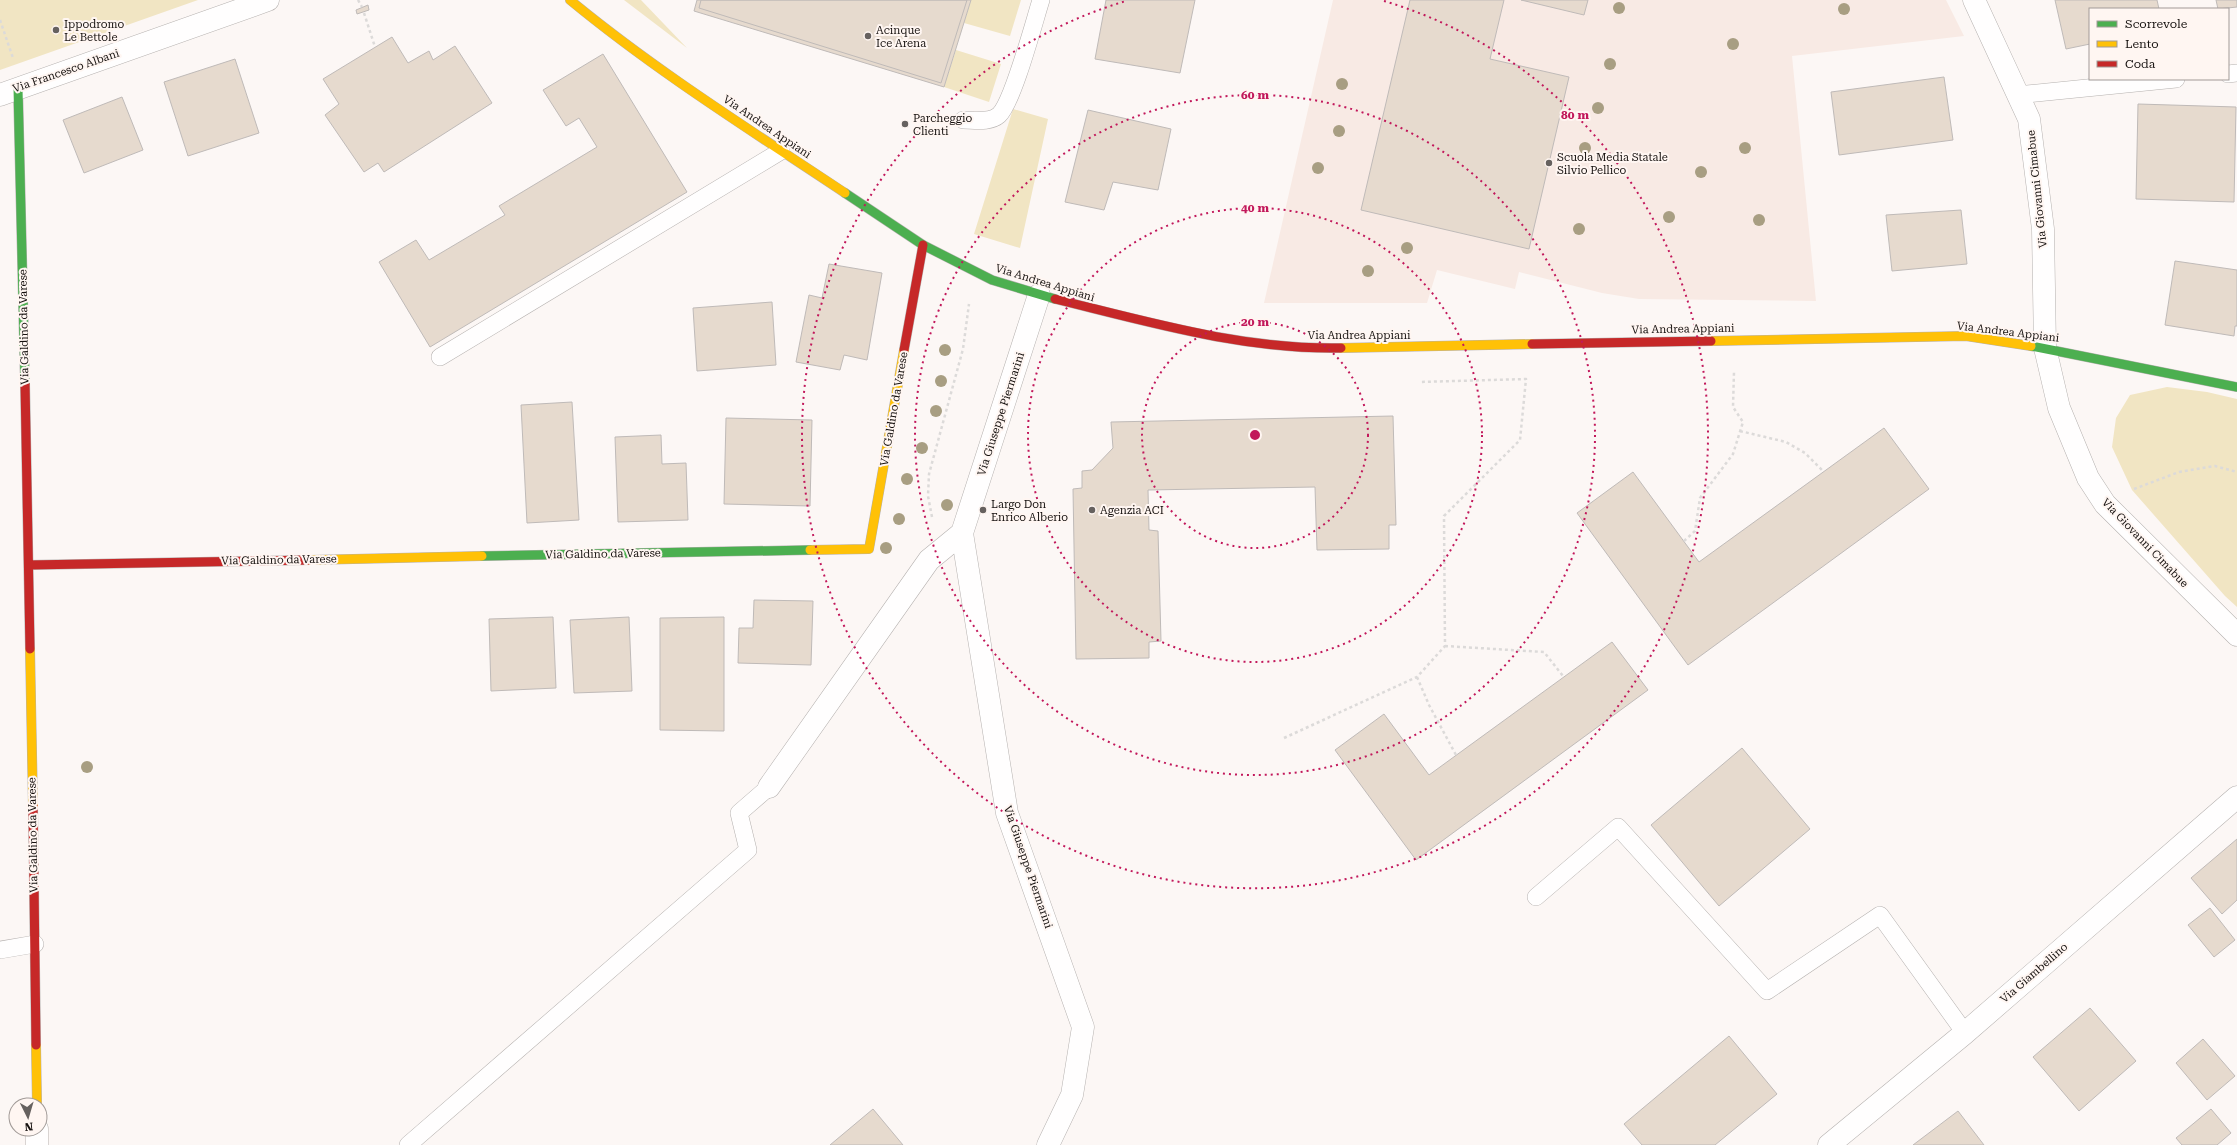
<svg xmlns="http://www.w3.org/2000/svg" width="2237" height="1145" font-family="'Roboto Serif',serif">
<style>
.built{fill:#f8eae4}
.green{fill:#f1e5c3}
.building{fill:#e6dace;stroke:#bfbab8}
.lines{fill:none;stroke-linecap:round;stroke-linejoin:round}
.lane-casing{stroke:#b5b1af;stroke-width:18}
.street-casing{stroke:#b5b1af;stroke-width:23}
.fast-casing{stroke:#b5b1af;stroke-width:10}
.slow-casing{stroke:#b5b1af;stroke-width:10}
.jam-casing{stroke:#b5b1af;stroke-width:10}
.path{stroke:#dcdad9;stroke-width:2.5;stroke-dasharray:3 3;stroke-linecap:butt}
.lane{stroke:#fffefe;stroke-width:17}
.street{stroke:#fffefe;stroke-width:22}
.fast{stroke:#4caf50;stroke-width:9}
.slow{stroke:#ffc107;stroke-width:9}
.jam{stroke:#c62828;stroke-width:9}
.tree{fill:#a89e82}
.ring{fill:none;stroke:#c2185b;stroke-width:2;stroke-dasharray:2 4}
.poi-dot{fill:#66615f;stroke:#fff6f2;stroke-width:1.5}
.labels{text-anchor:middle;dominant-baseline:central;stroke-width:4;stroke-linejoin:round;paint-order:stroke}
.poi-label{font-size:11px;fill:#15100e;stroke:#fff6f2;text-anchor:start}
.street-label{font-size:11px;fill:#15100e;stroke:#fff6f2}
.centre{fill:#c2185b;stroke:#fff6f2;stroke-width:2}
.ring-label{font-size:12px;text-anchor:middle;font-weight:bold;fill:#c2185b;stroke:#fff6f2;stroke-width:4;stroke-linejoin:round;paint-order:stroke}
</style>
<rect width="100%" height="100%" fill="#fcf7f5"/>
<path class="built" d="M 1333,0 L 1946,0 L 1964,36 L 1792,56 L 1816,301 L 1639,299 L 1602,293 L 1519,272 L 1515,289 L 1437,270 L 1427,303 L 1264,303 Z"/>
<path class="green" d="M 0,0 L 198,0 L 0,70 Z
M 624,0 L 641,0 L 687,48 Z
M 971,0 L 1021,0 L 1010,36 L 964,23 Z
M 956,50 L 1001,64 L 989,102 L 944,87 Z
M 1013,109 L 1048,119 L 1020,248 L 974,234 Z
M 2167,387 L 2207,392 L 2237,399 L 2237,607 L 2225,596 L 2132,490 L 2112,447 L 2116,418 L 2130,395 Z"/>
<path class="building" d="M 697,0 L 971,0 L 944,87 L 694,11 Z
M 701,0 L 967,0 L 941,83 L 699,8 Z
M 1106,0 L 1195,0 L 1180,73 L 1095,59 Z
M 1410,0 L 1504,0 L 1490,59 L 1569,77 L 1529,249 L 1361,210 Z
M 1521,0 L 1588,0 L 1584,15 Z
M 2055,0 L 2157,0 L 2159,9 L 2090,9 L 2090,44 L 2066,49 Z
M 2216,0 L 2237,0 L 2237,7 L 2218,9 Z
M 368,5 L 369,10 L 357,14 L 356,10 Z
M 392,37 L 408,63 L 429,51 L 433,60 L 455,46 L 492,103 L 384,172 L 378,163 L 364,172 L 325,115 L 339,104 L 323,79 Z
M 603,54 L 687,192 L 430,347 L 379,262 L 416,240 L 429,260 L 505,215 L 499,206 L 597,147 L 579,118 L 566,126 L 543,90 Z
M 235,59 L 259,133 L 188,156 L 164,82 Z
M 1944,77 L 1953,140 L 1839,155 L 1831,92 Z
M 122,97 L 143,150 L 84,173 L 63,120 Z
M 2138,104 L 2236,107 L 2234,202 L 2136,199 Z
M 1088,110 L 1171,129 L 1158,190 L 1113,182 L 1104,210 L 1065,202 Z
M 1961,210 L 1967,264 L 1892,271 L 1886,215 Z
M 2175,261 L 2237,270 L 2237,326 L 2235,326 L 2234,336 L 2165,325 Z
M 829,264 L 882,273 L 867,360 L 844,355 L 840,370 L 796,362 L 809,295 L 822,298 Z
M 772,302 L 776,365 L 697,371 L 693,308 Z
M 572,402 L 579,520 L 527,523 L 521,405 Z
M 1393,416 L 1396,525 L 1389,525 L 1389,549 L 1317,550 L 1315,487 L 1148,490 L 1149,530 L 1158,531 L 1161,641 L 1149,642 L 1149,658 L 1076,659 L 1073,489 L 1082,488 L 1082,471 L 1092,470 L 1113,448 L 1111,422 Z
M 726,418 L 812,420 L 810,506 L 724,504 Z
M 1884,428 L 1929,489 L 1688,665 L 1577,513 L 1633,472 L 1699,562 Z
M 661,435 L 662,464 L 686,463 L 688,520 L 618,522 L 615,437 Z
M 754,600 L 813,601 L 811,665 L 738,663 L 739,628 L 753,628 Z
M 553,617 L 556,688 L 491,691 L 489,619 Z
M 629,617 L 632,691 L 574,693 L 570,620 Z
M 724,617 L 724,731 L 660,730 L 660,618 Z
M 1612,642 L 1648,690 L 1416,860 L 1335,750 L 1384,714 L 1429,775 Z
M 1742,748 L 1810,829 L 1719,906 L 1651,825 Z
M 2237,839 L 2237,900 L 2222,914 L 2191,878 Z
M 2210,908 L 2235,940 L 2214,957 L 2188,925 Z
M 2090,1008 L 2136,1061 L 2079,1111 L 2033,1057 Z
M 1729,1036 L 1777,1094 L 1715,1145 L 1642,1145 L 1624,1124 Z
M 2203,1039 L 2235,1076 L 2207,1100 L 2176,1063 Z
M 873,1109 L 903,1145 L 830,1145 Z
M 2211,1109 L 2231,1133 L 2217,1145 L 2182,1145 L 2176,1138 Z
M 1958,1111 L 1984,1145 L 1913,1145 Z"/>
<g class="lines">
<defs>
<path id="lane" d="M 2228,74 L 2237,73
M 2017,95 L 2176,79
M 963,120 C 974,120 990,123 999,115 C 1013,102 1034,22 1041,0
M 440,357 L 781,151
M 1536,897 L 1618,827 L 1767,991 L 1880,915 L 1965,1033
M 0,950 L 35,944
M 408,1145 L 748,850 L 739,813 L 769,787"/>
<path id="street" d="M 1974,0 L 2029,119 L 2043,229 L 2045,348 L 2059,408 L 2088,478 L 2105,504 L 2237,635
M 0,95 L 268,0
M 1039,295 L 962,533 L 1007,813 L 1083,1027 L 1072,1095 L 1048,1145
M 769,787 L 929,560 L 962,533
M 37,1129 L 37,1145
M 1829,1145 L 1965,1033 L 2237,797"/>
<path id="fast" d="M 18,88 L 25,383
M 845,193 L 923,245 L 992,280 L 1055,299
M 2031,346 L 2237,387
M 482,556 L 810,550"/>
<path id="slow" d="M 570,0 C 656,71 752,131 845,193
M 1711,341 L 1966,336 L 2031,346
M 1341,348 L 1532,344
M 810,550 L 869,549 L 904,350
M 310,560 L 482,556
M 30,649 L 33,806
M 36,1045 L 37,1105"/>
<path id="jam" d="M 1055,299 C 1149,322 1244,350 1341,348
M 1532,344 L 1711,341
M 904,350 L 923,245
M 25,383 L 30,649
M 29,565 L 310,560
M 33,806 L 36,1045"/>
</defs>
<use href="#lane" class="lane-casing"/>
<use href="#street" class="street-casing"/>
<use href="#fast" class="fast-casing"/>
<use href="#slow" class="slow-casing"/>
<use href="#jam" class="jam-casing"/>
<path class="path" d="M 358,0 L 362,7
M 364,13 L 375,47
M 0,20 L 13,58
M 1740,431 L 1786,442 L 1805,453 L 1823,471
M 2134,489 L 2179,472 L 2215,466 L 2237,472
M 932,517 L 928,496 L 929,474 L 963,349 L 969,304
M 1684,541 L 1695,531 L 1700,498 L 1733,454 L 1743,422 L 1733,407 L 1734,372
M 1445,646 L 1544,652 L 1563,676
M 1417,677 L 1429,705 L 1456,755
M 1284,738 L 1417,677 L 1445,646 L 1444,516 L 1520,440 L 1526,379 L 1419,382"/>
<use href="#lane" class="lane"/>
<use href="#street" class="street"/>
<use href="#fast" class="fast"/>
<use href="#slow" class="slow"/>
<use href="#jam" class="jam"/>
</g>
<g class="tree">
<circle cx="1619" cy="8" r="6"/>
<circle cx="1844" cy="9" r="6"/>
<circle cx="1733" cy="44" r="6"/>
<circle cx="1610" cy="64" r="6"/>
<circle cx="1342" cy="84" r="6"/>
<circle cx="1598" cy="108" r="6"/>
<circle cx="1339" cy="131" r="6"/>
<circle cx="1585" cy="148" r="6"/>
<circle cx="1745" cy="148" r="6"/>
<circle cx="1318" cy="168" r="6"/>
<circle cx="1701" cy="172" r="6"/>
<circle cx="1669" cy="217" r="6"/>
<circle cx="1759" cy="220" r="6"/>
<circle cx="1579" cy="229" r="6"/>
<circle cx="1407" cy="248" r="6"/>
<circle cx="1368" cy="271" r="6"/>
<circle cx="945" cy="350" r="6"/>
<circle cx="941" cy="381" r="6"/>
<circle cx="936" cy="411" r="6"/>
<circle cx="922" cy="448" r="6"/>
<circle cx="907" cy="479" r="6"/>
<circle cx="947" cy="505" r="6"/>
<circle cx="899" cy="519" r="6"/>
<circle cx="886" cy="548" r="6"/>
<circle cx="87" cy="767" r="6"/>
</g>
<g class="ring">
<circle cx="1255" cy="435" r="113"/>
<circle cx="1255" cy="435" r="227"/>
<circle cx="1255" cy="435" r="340"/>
<path d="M1384 1A453 453 0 1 1 1126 1"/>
</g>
<g class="poi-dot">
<circle cx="56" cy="30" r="4"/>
<circle cx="868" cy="36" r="4"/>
<circle cx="905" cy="124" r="4"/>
<circle cx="1549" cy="163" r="4"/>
<circle cx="983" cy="510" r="4"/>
<circle cx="1092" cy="510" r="4"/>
</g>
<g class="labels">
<g class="poi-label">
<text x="64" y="24">Ippodromo<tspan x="64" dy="13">Le Bettole</tspan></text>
<text x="876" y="30">Acinque<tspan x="876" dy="13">Ice Arena</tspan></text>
<text x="913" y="118">Parcheggio<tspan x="913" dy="13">Clienti</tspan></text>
<text x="1557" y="157">Scuola Media Statale<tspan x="1557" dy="13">Silvio Pellico</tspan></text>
<text x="991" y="504">Largo Don<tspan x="991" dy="13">Enrico Alberio</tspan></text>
<text x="1100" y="510">Agenzia ACI</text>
</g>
<g class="street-label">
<text transform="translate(66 71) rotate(-19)">Via Francesco Albani</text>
<text transform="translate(767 127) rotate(34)">Via Andrea Appiani</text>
<text transform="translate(2037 189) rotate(-96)">Via Giovanni Cimabue</text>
<text transform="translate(1045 283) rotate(17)">Via Andrea Appiani</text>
<text transform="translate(24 327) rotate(-91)">Via Galdino da Varese</text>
<text transform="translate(1683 329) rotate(-1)">Via Andrea Appiani</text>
<text transform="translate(2008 332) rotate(7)">Via Andrea Appiani</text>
<text x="1359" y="335">Via Andrea Appiani</text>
<text transform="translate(894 409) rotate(-80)">Via Galdino da Varese</text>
<text transform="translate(1001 414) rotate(-72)">Via Giuseppe Piermarini</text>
<text transform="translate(2145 543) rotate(46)">Via Giovanni Cimabue</text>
<text transform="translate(603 554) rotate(-1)">Via Galdino da Varese</text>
<text transform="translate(279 560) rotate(-1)">Via Galdino da Varese</text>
<text transform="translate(33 835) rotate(-91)">Via Galdino da Varese</text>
<text transform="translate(1028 867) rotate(71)">Via Giuseppe Piermarini</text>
<text transform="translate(2034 973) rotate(-41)">Via Giambellino</text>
</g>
</g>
<circle cx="1255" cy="435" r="6" class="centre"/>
<g class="ring-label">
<text x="1255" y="99">60 m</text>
<text x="1575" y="119">80 m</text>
<text x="1255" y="212">40 m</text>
<text x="1255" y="326">20 m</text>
</g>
<rect x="2089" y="8" width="140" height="72" fill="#fff6f2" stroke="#a19a97"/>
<rect x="2097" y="21" width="20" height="6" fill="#4caf50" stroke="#a19a97"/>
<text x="2125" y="28" font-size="12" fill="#15100e">Scorrevole</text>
<rect x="2097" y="41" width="20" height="6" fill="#ffc107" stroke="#a19a97"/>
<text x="2125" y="48" font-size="12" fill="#15100e">Lento</text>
<rect x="2097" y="61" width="20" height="6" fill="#c62828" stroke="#a19a97"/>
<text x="2125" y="68" font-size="12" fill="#15100e">Coda</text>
<g transform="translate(28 1117) rotate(175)"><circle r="19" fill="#fff6f2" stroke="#a19a97"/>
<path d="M0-3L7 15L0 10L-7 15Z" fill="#66615f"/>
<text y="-6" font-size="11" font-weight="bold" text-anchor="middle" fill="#15100e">N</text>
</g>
</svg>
